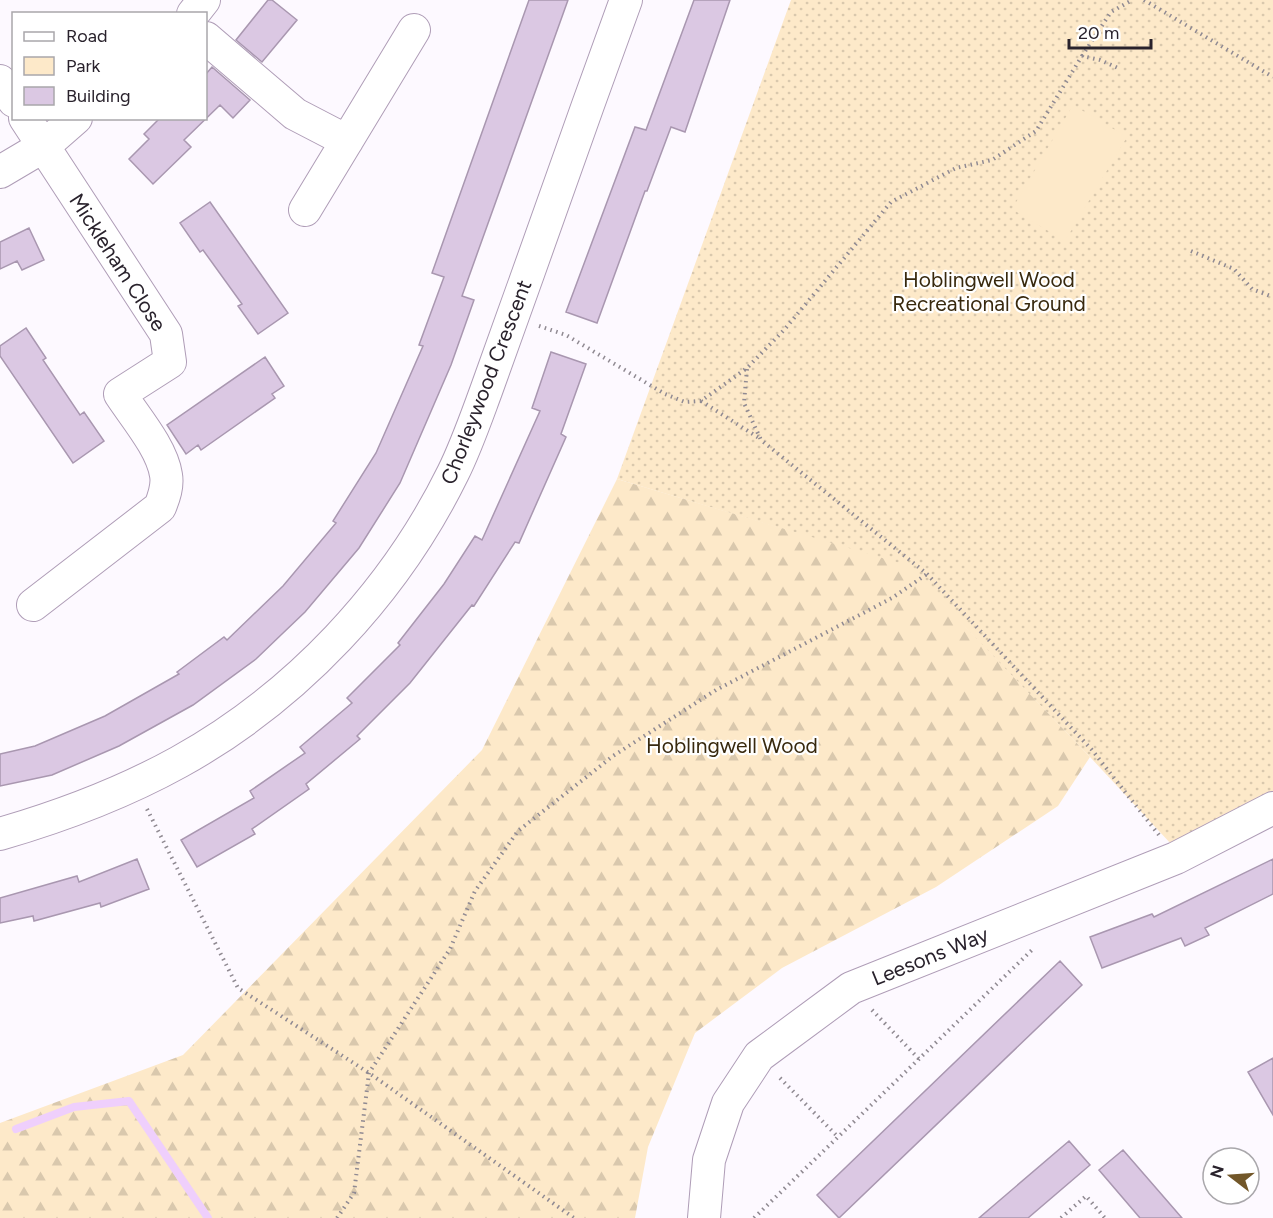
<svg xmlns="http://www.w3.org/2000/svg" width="1273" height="1218" font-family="Figtree,sans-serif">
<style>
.green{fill:url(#green-dots)}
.forest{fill:url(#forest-firs)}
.pitch{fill:#fde9c9}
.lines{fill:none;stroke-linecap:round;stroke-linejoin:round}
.stream{stroke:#efcffc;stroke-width:8}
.building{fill:#dbc8e3;stroke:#a997b0;stroke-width:1.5}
.minor-casing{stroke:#af9db7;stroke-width:34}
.path{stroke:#908a92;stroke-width:4;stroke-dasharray:1.5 4.5;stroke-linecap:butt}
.minor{stroke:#fff;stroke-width:32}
.labels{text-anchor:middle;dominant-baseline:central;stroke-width:4.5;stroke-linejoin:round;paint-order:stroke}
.street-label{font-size:21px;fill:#29222c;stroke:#fff}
.park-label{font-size:21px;fill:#38290e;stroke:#fff}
</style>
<defs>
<pattern id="green-dots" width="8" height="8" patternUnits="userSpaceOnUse" patternTransform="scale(1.5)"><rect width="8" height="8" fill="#fde9c9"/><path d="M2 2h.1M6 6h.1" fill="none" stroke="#d9c8ad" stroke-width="1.8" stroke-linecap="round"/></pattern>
<pattern id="forest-firs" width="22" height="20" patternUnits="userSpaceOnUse" patternTransform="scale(1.5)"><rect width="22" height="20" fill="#fde9c9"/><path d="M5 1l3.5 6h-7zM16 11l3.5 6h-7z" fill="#d9c8ad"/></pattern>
</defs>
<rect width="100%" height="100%" fill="#fdf9ff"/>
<path class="green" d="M 791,0 L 1273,0 L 1273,793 L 1172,845 L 1090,757 L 906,566 L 617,479 Z"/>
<path class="forest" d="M 617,479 L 906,565 L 1090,757 L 1058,806 L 936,887 L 782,968 L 695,1033 L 648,1147 L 635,1218 L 0,1218 L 0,1123 L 183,1055 L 482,750 Z"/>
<path class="pitch" d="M 1073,105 L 1127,137 L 1065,241 L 1012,209 Z"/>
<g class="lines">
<path class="stream" d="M 16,1129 L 74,1107 L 129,1101 L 208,1218"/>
</g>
<path class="building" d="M 268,0 L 272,0 L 297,20 L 262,62 L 236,40 Z
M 529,0 L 568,0 L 462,296 L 474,300 L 451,365 L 400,483 L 359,548 L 305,612 L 282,634 L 256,659 L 193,705 L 119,746 L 52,775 L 0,786 L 0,754 L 35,746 L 105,716 L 179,674 L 177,672 L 224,637 L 227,640 L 283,586 L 336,523 L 333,521 L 376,453 L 423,346 L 419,345 L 444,277 L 432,273 Z
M 694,0 L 730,0 L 685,132 L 671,127 L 647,191 L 645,191 L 597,323 L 566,312 L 635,127 L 646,130 Z
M 212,67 L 250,100 L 233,118 L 220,105 L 184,140 L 191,147 L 153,184 L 129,159 L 149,139 L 144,134 L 160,118 L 206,118 L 206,74 Z
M 210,202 L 288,313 L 258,334 L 238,306 L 242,304 L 203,250 L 200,252 L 180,223 Z
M 29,228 L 44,260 L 22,270 L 17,261 L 0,269 L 0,242 Z
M 26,328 L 46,358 L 43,360 L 80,415 L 84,412 L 104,441 L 73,463 L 0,356 L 0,346 Z
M 551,352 L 586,364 L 561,434 L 566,437 L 519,543 L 515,542 L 474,606 L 472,605 L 410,683 L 357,736 L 360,739 L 306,784 L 309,789 L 252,829 L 255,834 L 197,867 L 181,840 L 254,798 L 250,791 L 305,753 L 300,747 L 352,703 L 347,698 L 400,645 L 398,643 L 444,584 L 475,536 L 482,540 L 540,411 L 532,408 Z
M 265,357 L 284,386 L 272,394 L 275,398 L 201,450 L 198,445 L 186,454 L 167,425 Z
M 137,859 L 149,889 L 101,907 L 100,903 L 34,921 L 33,916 L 0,923 L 0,898 L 77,876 L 79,882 Z
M 1273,859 L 1273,894 L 1205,928 L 1209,935 L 1185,946 L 1181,938 L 1102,968 L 1090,937 L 1152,914 L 1154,917 Z
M 1060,961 L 1082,985 L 839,1218 L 817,1195 Z
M 1273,1058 L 1273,1115 L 1248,1072 Z
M 1069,1141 L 1090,1165 L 1028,1218 L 979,1218 Z
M 1123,1150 L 1156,1188 L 1182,1218 L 1140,1218 L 1099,1170 Z"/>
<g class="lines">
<defs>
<path id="minor" d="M 193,14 L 204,0
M 206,38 L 295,114 L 347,141
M 0,81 L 14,101
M 25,118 L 166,334 L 170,362 L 120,394 C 135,417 162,448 166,475 C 168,486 164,497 160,507 L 33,605
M 0,172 L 44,146 L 76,118
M 305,210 L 414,30
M 0,834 C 62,816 123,793 179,762 C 296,697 394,593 453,473 C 466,447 476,418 486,391 C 500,351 515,311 529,271 C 561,181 593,90 626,0
M 704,1218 L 709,1160 L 728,1103 L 759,1056 L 851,988 L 1176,858 L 1273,808"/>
</defs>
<use href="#minor" class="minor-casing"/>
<path class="path" d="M 1144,0 L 1273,77
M 1082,56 L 1111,12 L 1132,0
M 1191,251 L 1234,269 L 1252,289 L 1273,297
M 539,326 L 566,335 L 665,394 L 685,402 L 701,401 L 747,368 L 784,330 L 891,202 L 956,168 L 992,160 L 1036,131 L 1082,56 L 1100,60 L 1118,68
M 747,369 L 744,403 L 761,440 L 927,574 L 1092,750 L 1159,835
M 701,401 L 759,438
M 147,809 L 238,988 L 369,1073 L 574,1218
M 872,1010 L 919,1059
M 780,1078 L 838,1137
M 337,1218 L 354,1193 L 369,1073 L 450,949 L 475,891 L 518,831 L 613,756 L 716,690 L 892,598 L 927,574
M 754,1218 L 1034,948
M 1061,1218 L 1086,1196 L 1105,1218"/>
<use href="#minor" class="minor"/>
</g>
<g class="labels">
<g class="street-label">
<text transform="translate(118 262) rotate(57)">Mickleham Close</text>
<text transform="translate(486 382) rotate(-69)">Chorleywood Crescent</text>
<text transform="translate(930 956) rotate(-22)">Leesons Way</text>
</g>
<g class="park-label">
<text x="989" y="279">Hoblingwell Wood<tspan x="989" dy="24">Recreational Ground</tspan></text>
<text x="732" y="745">Hoblingwell Wood</text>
</g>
</g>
<rect x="12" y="12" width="195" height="108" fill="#ffffff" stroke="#a9a7ab" stroke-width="1.5"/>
<rect x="24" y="32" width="30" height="9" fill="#ffffff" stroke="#a9a7ab" stroke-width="1.5"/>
<text x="66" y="42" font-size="18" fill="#29222c">Road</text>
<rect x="24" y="57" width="30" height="18" fill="#fde9c9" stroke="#a9a7ab" stroke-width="1.5"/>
<text x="66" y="72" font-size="18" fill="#29222c">Park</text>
<rect x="24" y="87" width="30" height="18" fill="#dbc8e3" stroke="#a9a7ab" stroke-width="1.5"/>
<text x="66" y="102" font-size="18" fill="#29222c">Building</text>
<g transform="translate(1231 1176) rotate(287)"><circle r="28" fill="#ffffff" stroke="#a9a7ab" stroke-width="1.5"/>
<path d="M0-4.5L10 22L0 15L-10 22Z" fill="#725729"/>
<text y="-9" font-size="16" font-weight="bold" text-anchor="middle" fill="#29222c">N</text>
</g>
<path d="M1069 39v9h82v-9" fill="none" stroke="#29222c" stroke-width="3"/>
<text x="1078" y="39" font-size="18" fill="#29222c" stroke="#ffffff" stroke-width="4.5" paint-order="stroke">20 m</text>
</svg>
